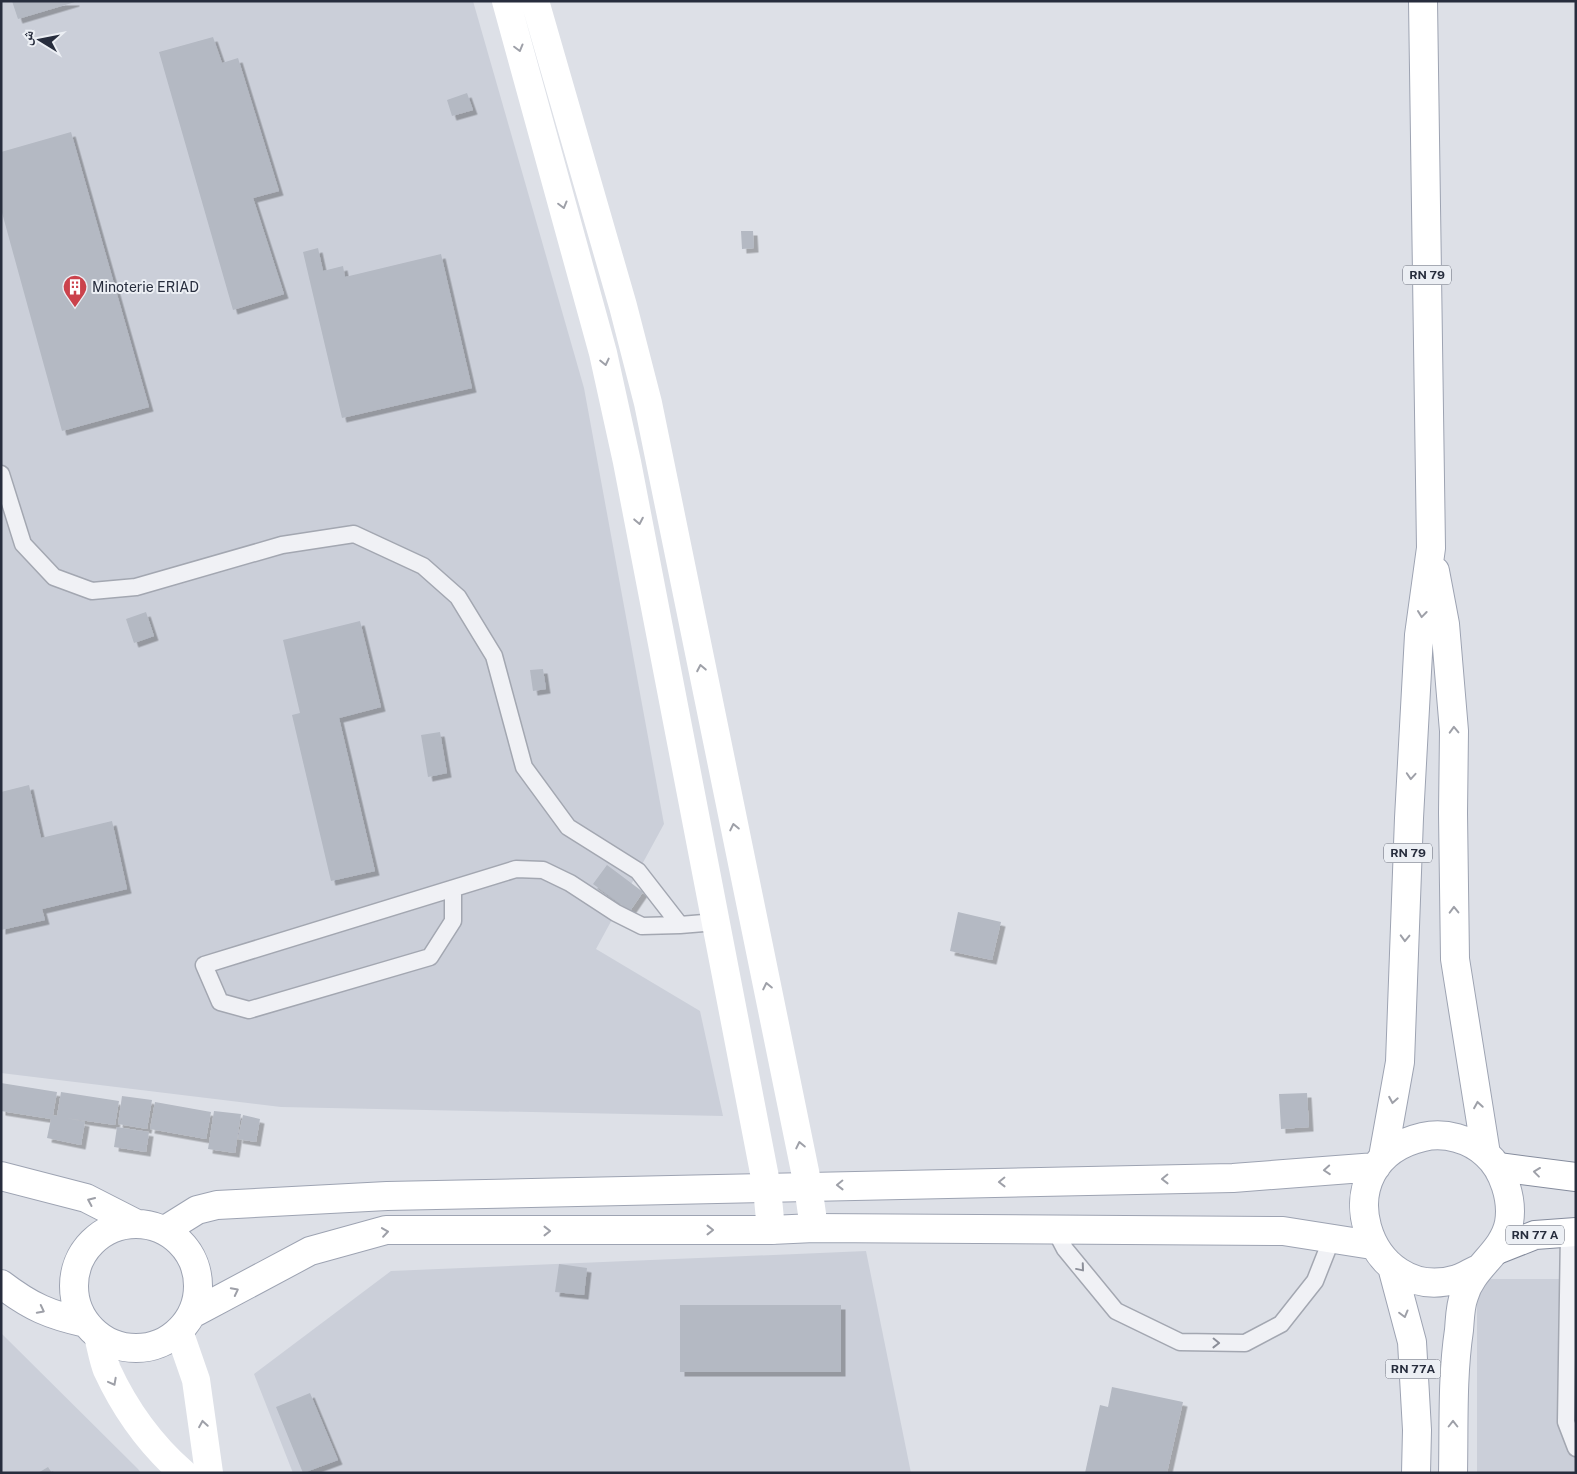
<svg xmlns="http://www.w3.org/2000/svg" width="1577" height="1474" font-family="'Public Sans','Noto Naskh Arabic',sans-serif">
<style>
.built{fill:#cbcfd9}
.building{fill:#b4b9c3;filter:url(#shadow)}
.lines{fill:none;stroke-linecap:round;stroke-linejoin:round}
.service-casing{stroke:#a3a7b1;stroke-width:19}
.primary-casing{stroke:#9da3b2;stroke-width:30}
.trunk-casing{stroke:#858c9d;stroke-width:30}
.service{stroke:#f0f1f5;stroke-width:16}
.secondary{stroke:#fff;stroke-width:28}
.primary{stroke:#fff;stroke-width:28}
.trunk{stroke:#fff;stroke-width:28}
.oneway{stroke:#9ea0a8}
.oneway2{stroke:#8c8f99}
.labels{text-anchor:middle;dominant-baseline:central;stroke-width:4;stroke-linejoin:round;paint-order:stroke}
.shield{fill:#eceff4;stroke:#626774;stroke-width:1}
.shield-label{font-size:12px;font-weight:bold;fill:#272d3d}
.poi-label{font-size:14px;fill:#272d3d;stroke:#eceff4;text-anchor:start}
</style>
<defs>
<filter id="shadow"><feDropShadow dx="4.5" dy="4.5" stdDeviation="0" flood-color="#0004"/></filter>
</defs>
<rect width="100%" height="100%" fill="#dde0e7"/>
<path class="built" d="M 1,1 L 473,1 L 584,388 L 664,824 L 596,949 L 700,1011 L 723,1116 L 281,1107 L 1,1073 Z
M 866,1251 L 911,1473 L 293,1473 L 254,1374 L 391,1271 Z
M 1477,1279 L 1576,1279 L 1576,1473 L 1477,1473 Z
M 1,1333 L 138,1469 L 141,1473 L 1,1473 Z"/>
<path class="building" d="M 12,1 L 75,1 L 75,2 L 18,19 Z
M 213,37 L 222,63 L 238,58 L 279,191 L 253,198 L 284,294 L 233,310 L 159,52 Z
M 467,93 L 473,110 L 452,116 L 447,100 Z
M 71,132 L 149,407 L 62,431 L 1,209 L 1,152 Z
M 741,231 L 753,231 L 754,248 L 742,249 Z
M 318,248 L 323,271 L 343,266 L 345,277 L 441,254 L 472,388 L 342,418 L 303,252 Z
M 146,612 L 154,636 L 134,643 L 126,619 Z
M 360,621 L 381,707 L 339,718 L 375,871 L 331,881 L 292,715 L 300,713 L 283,640 Z
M 543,669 L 546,689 L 533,691 L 530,670 Z
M 440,732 L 447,773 L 428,777 L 421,735 Z
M 29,785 L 41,838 L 112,821 L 127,889 L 42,909 L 45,920 L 1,930 L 1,792 Z
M 607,865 L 643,892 L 630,911 L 593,884 Z
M 958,912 L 1001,922 L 992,960 L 950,951 Z
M 1,1083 L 57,1092 L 53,1115 L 57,1116 L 61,1092 L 119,1101 L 115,1125 L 66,1118 L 85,1122 L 81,1145 L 47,1138 L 51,1119 L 1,1111 Z
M 1307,1093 L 1309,1127 L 1281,1129 L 1279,1094 Z
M 122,1096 L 152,1100 L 147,1129 L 118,1124 Z
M 155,1102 L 211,1112 L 206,1139 L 150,1129 Z
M 214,1111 L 241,1114 L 235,1153 L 208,1149 Z
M 243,1115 L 260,1119 L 256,1142 L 238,1139 Z
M 117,1127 L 149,1132 L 146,1152 L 114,1147 Z
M 559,1264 L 587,1268 L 584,1295 L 555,1292 Z
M 680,1305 L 841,1305 L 841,1372 L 680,1372 Z
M 1112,1387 L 1183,1402 L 1167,1473 L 1085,1473 L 1100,1405 L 1108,1407 Z
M 310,1393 L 338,1460 L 303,1473 L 276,1407 Z
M 48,1467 L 52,1473 L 38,1473 Z"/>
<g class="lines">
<defs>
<path id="service" d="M 1,474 L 23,544 L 54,577 L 92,591 L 136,587 L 282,545 L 354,534 L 423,566 L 458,597 L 494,656 L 524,767 L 568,827 L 638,871 L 680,925 L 716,922
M 453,889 L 453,921 L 430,957 L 249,1010 L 220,1002 L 204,965 L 516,869 L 543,870 L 570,883 L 616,913 L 642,926 L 680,925
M 1054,1228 L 1065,1249 L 1116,1311 L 1180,1342 L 1245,1343 L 1281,1324 L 1315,1281 L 1332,1238
M 1569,1233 L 1566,1422 L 1576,1448"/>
<path id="primary" d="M 1435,571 L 1445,624 L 1454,731 L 1453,813 L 1455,959 L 1486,1154
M 1383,1157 L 1400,1062 L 1409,818 L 1419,635 L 1431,548 L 1423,1
M 1,1176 L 86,1198 L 135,1223
M74 1286a62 62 0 1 1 124 0a62 62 0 1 1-124 0Z
M 165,1230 L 197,1210 L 217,1205 L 387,1196 L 1233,1178 L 1376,1167
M 1392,1267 L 1412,1342 L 1417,1430 L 1416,1473
M 1,1284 C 31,1307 50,1315 86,1323
M 192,1314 L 310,1251 L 386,1230 L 771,1230 L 814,1228 L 1283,1231 L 1372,1245
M 1453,1473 C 1454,1425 1452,1377 1459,1330 C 1460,1319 1460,1306 1464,1296 C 1472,1267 1503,1253 1509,1223 C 1513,1200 1504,1170 1486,1154 C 1470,1139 1445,1132 1423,1137 C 1319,1161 1367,1307 1457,1279 C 1464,1277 1471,1272 1478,1269"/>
<path id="trunk" d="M 1498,1167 L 1576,1177
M 1497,1250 L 1535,1235 L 1576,1232"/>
</defs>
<use href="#service" class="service-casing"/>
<use href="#primary" class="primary-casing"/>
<use href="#trunk" class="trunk-casing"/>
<use href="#service" class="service"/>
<path class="secondary" d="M 506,1 L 603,353 L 627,462 L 767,1188 L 771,1230
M 535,1 L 623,306 L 648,403 L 808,1186 L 814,1228
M 179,1331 L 196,1380 L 209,1473
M 98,1336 C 101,1347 103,1360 107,1370 C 125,1409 151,1445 183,1473"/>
<use href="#primary" class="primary"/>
<use href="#trunk" class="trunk"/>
</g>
<defs><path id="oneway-chevron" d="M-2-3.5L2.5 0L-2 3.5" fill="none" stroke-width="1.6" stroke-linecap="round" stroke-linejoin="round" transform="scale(1.25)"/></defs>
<g class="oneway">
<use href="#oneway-chevron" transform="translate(519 48) rotate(75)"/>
<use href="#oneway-chevron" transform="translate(563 205) rotate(75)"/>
<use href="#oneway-chevron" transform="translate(605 362) rotate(77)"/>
<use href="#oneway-chevron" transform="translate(639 521) rotate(79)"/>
<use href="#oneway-chevron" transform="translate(1422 614) rotate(97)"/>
<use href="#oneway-chevron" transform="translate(701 668) rotate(-101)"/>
<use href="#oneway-chevron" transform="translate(1454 730) rotate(-92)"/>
<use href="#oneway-chevron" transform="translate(1411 776) rotate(94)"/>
<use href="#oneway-chevron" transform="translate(734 827) rotate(-102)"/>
<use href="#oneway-chevron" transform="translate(1454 910) rotate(-91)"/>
<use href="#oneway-chevron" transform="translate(1405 938) rotate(92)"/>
<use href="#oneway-chevron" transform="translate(767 986) rotate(-102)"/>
<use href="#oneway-chevron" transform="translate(1393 1100) rotate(100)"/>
<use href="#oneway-chevron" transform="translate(1478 1105) rotate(-99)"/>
<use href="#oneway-chevron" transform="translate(800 1145) rotate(-102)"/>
<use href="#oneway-chevron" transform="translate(1327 1170) rotate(176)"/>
<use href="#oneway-chevron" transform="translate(1537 1172) rotate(-173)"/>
<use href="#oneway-chevron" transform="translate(1165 1179) rotate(179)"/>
<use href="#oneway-chevron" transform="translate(1002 1182) rotate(179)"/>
<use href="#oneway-chevron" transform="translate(840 1185) rotate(179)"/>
<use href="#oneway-chevron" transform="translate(91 1201) rotate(-156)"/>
<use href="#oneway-chevron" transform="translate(710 1230)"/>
<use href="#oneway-chevron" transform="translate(547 1231)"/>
<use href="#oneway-chevron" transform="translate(385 1232) rotate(-8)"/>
<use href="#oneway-chevron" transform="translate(235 1291) rotate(-27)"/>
<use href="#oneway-chevron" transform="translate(41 1310) rotate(27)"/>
<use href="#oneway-chevron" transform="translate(1404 1314) rotate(75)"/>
<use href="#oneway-chevron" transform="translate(113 1382) rotate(62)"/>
<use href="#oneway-chevron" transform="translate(203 1424) rotate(-99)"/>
<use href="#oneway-chevron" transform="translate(1453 1424) rotate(-90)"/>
</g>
<g class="oneway2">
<use href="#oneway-chevron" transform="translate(1081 1268) rotate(50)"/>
<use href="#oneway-chevron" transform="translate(1216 1343) rotate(1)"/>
</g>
<defs>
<symbol id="building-pin" viewBox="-11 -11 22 30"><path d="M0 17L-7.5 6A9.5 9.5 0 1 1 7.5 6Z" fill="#cb424c" stroke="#eceff4"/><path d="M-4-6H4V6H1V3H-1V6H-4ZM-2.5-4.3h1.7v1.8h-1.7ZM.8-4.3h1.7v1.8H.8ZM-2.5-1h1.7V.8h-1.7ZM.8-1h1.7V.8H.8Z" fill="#fff"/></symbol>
</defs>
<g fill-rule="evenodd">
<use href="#building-pin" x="61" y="273" width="28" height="38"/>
</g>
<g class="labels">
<g class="shield">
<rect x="1403" y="265.5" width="48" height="19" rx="4"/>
<rect x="1384" y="843.5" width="48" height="19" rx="4"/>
<rect x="1506" y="1225.5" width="58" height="19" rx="4"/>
<rect x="1385.5" y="1359.5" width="55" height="19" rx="4"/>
</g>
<g class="shield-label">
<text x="1427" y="275">RN 79</text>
<text x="1408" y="853">RN 79</text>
<text x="1535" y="1235">RN 77 A</text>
<text x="1413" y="1369">RN 77A</text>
</g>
<g class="poi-label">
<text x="92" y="287">Minoterie ERIAD</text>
</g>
</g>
<rect width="1577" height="1474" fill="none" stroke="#272d3d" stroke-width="5"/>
<g transform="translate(40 40) rotate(280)" stroke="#eceff4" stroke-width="4" paint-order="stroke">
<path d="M0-4L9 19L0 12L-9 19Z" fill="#272d3d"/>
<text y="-8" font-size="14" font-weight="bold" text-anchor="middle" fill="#272d3d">ش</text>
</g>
</svg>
